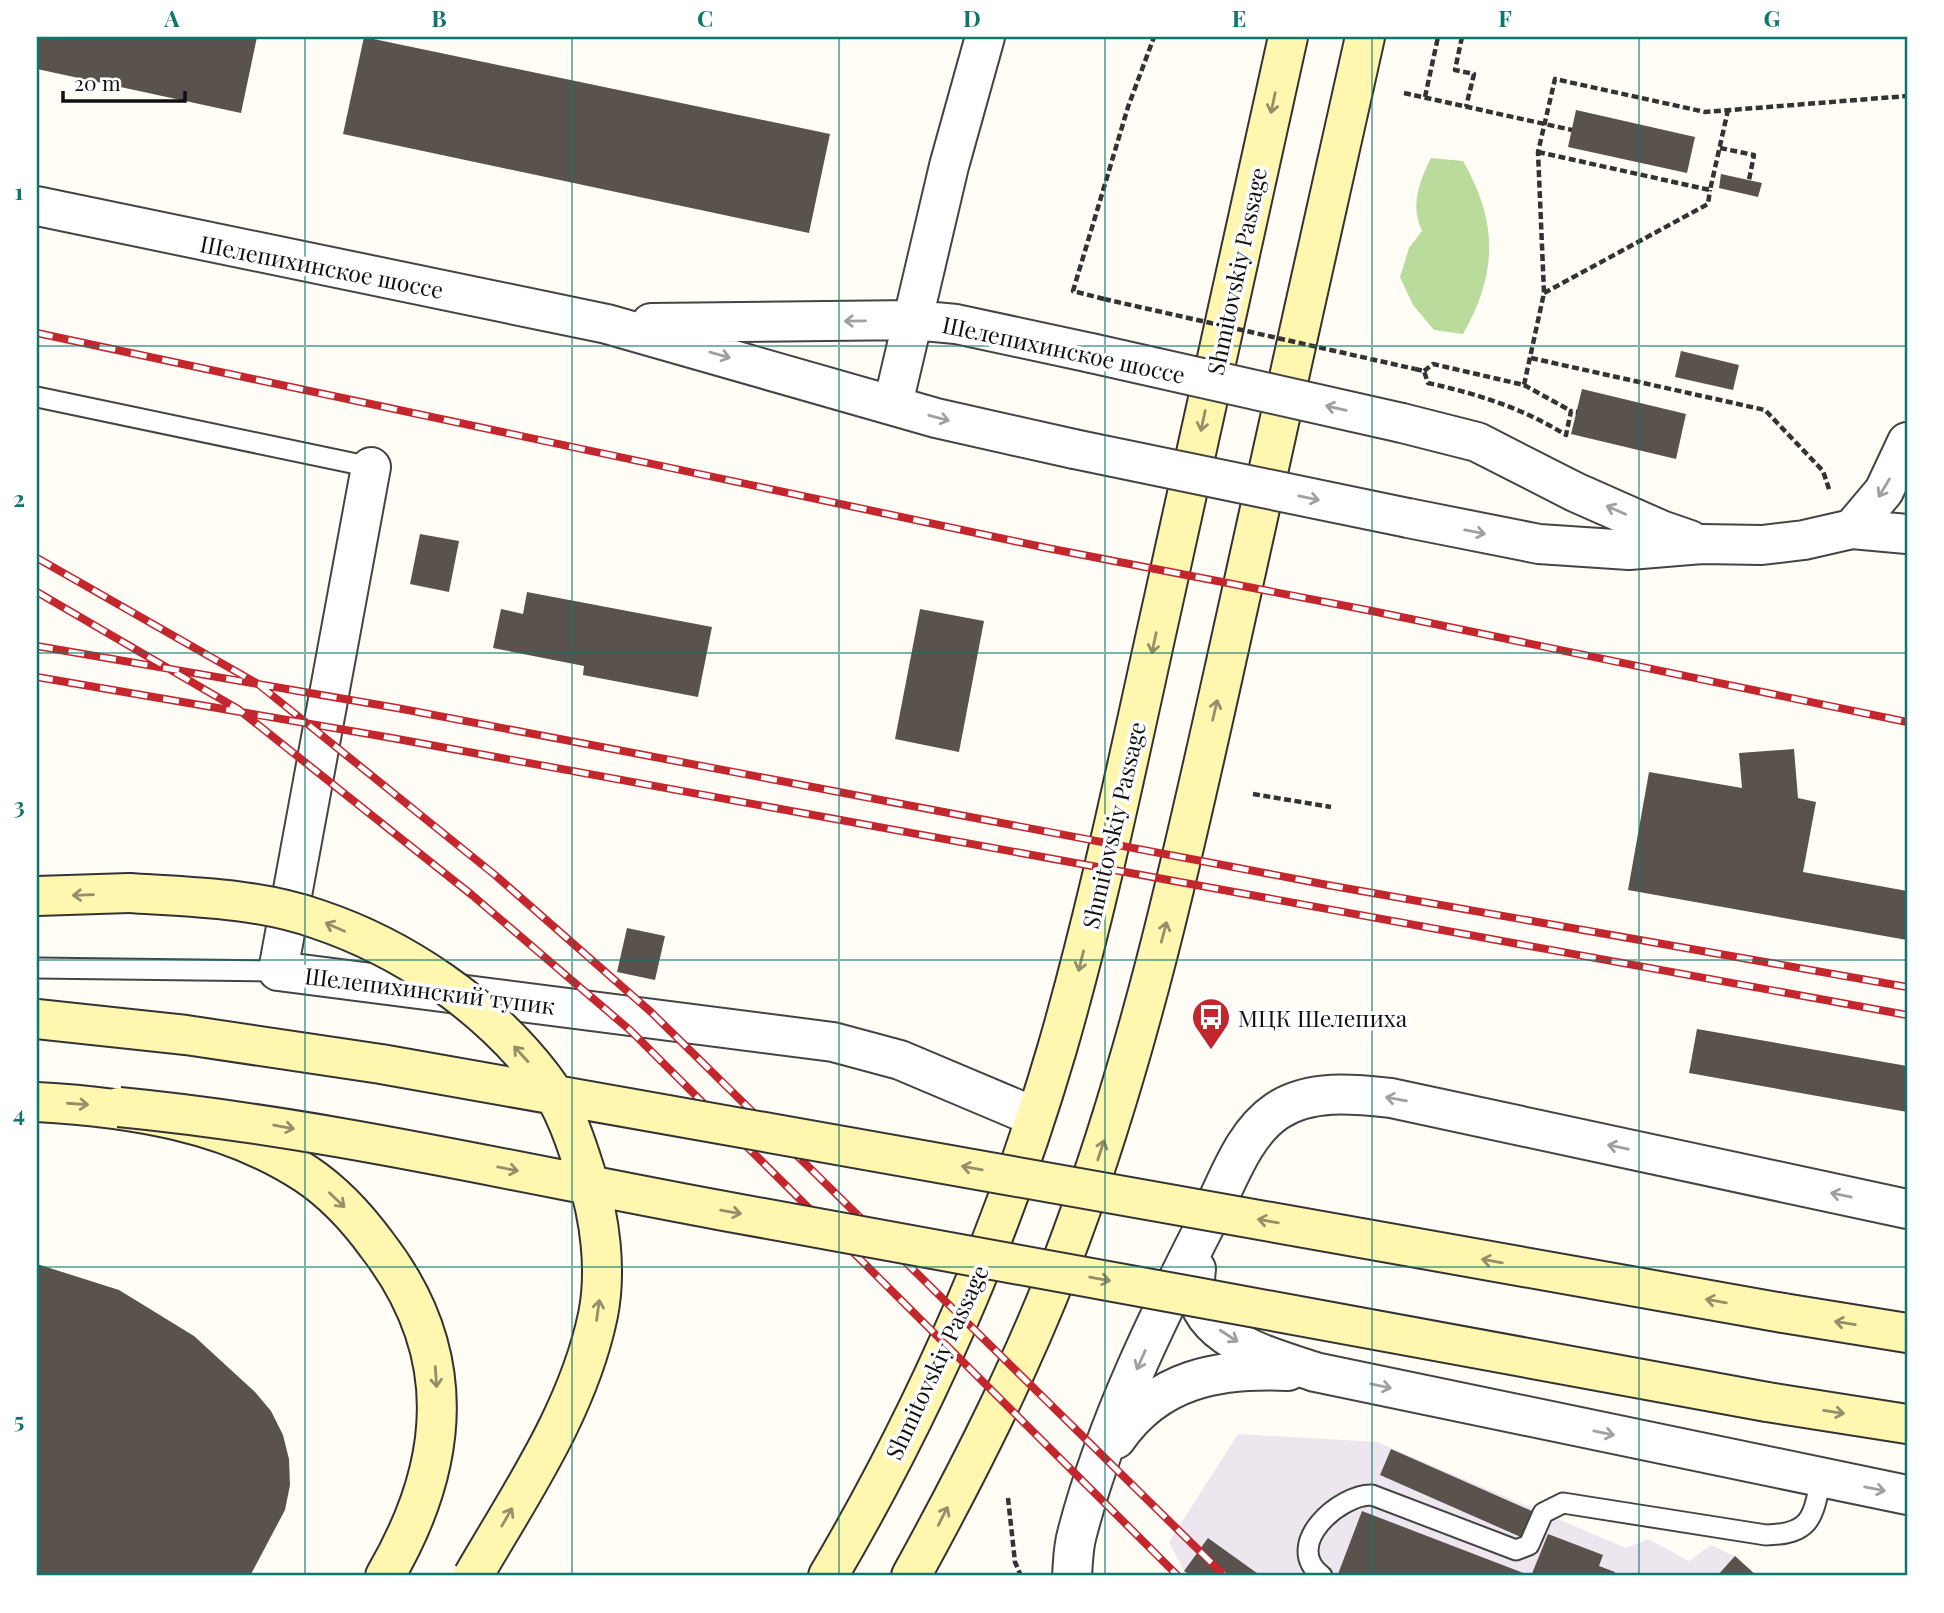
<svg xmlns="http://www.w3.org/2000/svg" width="1944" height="1613" font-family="'Playfair Display',serif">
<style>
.industrial{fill:#eee6ef}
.forest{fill:#b9dc9c}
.building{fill:#5a524d}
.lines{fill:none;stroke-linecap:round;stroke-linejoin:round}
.service-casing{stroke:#444;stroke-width:23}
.minor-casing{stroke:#444;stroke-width:42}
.tertiary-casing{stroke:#444;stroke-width:42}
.secondary-casing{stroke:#333;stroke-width:42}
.path{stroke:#333;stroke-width:4.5;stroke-dasharray:7 3.5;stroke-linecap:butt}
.service{stroke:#fff;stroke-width:19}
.minor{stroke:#fff;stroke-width:38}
.tertiary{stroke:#fff;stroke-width:38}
.secondary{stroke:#fff6b0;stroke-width:38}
.rail-casing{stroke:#c4262e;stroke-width:8}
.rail{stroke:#fff;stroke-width:5;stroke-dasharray:16;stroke-linecap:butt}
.tertiary-bridge-casing{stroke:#444;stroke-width:42;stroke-linecap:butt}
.secondary-bridge-casing{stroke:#333;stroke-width:42;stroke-linecap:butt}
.path-bridge{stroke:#333;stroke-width:4.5;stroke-dasharray:7 3.5;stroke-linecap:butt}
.tertiary-bridge{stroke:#fff;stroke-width:38}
.secondary-bridge{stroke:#fff6b0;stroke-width:38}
.oneway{stroke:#948f68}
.oneway2{stroke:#a0a0a0}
.grid{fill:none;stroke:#0f766e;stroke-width:2;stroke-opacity:0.55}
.labels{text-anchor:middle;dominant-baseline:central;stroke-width:7;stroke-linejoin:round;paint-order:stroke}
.street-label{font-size:23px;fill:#111;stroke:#fff}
.poi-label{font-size:23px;fill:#111;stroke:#fff;text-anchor:start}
.neatline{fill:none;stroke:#0f766e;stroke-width:2.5}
.grid-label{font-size:23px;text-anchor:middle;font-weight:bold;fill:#0f766e}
</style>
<rect width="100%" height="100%" fill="#fffdf5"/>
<path class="industrial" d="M 1238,1434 L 1377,1442 L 1626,1548 L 1648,1539 L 1689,1561 L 1711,1545 L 1735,1556 L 1757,1576 L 1191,1576 L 1184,1571 L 1169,1542 Z"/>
<path class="forest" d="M 1431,158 L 1463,161 C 1498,222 1498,273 1463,334 L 1434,330 L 1413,305 L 1400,277 L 1409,248 L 1422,231 C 1410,206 1419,182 1431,158 Z"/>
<path class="building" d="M 37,37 L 257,37 L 241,113 L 37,69 Z
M 364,37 L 830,134 L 809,233 L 343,134 Z
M 1576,110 L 1695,137 L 1687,173 L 1568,147 Z
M 1721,174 L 1762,183 L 1758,197 L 1719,188 Z
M 1681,351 L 1739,365 L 1733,390 L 1675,377 Z
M 1582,389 L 1686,414 L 1676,459 L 1571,434 Z
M 420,534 L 459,541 L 449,592 L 410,584 Z
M 527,592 L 712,627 L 698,697 L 583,675 L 584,666 L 493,648 L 501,609 L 523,614 Z
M 920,609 L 984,621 L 959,752 L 895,739 Z
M 1794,749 L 1798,798 L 1816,802 L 1803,872 L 1907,891 L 1907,940 L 1628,890 L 1649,772 L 1742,788 L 1739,753 Z
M 627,928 L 665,936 L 655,980 L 617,972 Z
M 1697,1029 L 1907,1066 L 1907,1112 L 1689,1073 Z
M 37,1264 L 119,1290 L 194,1336 L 255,1392 L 271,1411 L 283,1435 L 289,1459 L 290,1485 L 285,1510 L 250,1576 L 37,1576 Z
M 1391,1449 L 1534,1512 L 1523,1538 L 1380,1475 Z
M 1362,1511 L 1531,1576 L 1338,1574 Z
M 1548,1534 L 1603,1555 L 1599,1566 L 1615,1572 L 1613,1576 L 1531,1576 Z
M 1208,1538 L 1261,1576 L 1191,1576 L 1184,1571 Z
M 1735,1556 L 1757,1576 L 1717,1576 Z"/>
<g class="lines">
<defs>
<path id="service" d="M 37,397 L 371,467
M 37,968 L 278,971
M 1322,1576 C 1281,1545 1340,1494 1372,1495 L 1516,1550 L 1529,1545 L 1543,1513 L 1563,1503 L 1766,1535 C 1811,1534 1813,1518 1821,1478"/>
<path id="minor" d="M 371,467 L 278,971 L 833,1042 L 900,1060 L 1035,1117"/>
<path id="tertiary" d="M 37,206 L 607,324 L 936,418 L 1074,449
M 651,323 L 913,320 L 956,324 L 1091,353
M 893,404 L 949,166 L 985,37
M 1402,423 L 1477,442 L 1575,492 L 1661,530 L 1690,540
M 1408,518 L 1539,544 L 1629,550 L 1702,544 L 1762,545 L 1804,540 L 1852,529 L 1907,534
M 1852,529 L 1884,491 L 1907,442
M 1196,1269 C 1186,1337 1265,1355 1315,1372 L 1907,1495
M 1116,1439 C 1158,1378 1219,1368 1288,1371
M 1072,1576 C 1073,1563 1073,1548 1077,1534 C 1106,1422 1159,1315 1212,1212 C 1229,1178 1244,1133 1277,1111 C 1310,1089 1354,1094 1391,1098 L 1907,1209"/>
<path id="secondary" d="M 37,896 L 129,893
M 37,1102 C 129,1107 227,1122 306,1174 C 333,1192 358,1219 377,1245 C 460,1352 451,1463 385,1576
M 1783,1313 L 1907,1333
M 1767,1402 L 1907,1424
M 828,1576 C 925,1411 1003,1233 1057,1049 C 1099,904 1129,755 1162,607 C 1204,417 1246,227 1288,37
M 911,1576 C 971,1467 1027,1356 1070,1240 C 1141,1049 1184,851 1228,653 C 1273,448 1319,242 1365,37"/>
</defs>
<use href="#service" class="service-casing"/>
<use href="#minor" class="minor-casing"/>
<use href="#tertiary" class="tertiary-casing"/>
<use href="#secondary" class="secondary-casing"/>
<path class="path" d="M 1462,37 L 1455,70 L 1474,74 L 1466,107
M 1404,93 L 1572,130
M 1425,97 L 1438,37
M 1720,148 L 1754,155 L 1749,180
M 1538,152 L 1710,190 L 1728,110
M 1544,293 L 1708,204 L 1710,190
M 1104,299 L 1073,291 L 1128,107 L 1154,37
M 1531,358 L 1765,410 L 1823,471 L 1830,492
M 1415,369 L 1424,371 L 1428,383 C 1478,394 1522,408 1566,435 L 1571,411 L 1577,412
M 1424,371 L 1433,364 L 1524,385 L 1544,293 L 1538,152 L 1555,79 L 1705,112 L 1907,96
M 1524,385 L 1571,411
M 1253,794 L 1331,807
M 1008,1498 L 1015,1562 L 1021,1576"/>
<use href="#service" class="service"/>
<use href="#minor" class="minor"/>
<use href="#tertiary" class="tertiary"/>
<use href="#secondary" class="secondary"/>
<defs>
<path id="rail" d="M 37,333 L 1047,548 L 1372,611 L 1907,722
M 37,558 L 258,684 L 495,875 L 651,1012 L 1225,1576
M 37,592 L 238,709 L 472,895 L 631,1031 L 1178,1576
M 37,646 L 397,708 L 1333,886 L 1907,987
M 37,677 L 392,738 L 1907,1015"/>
</defs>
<use href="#rail" class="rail-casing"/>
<use href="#rail" class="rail"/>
<defs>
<path id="tertiary-bridge" d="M 1091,353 L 1402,423
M 1074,449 L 1408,518"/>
<path id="secondary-bridge" d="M 129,893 C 192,897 257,898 317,919 C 404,948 487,1005 543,1078 C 564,1105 576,1142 586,1174 C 600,1218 607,1270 598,1315 C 578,1411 521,1493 473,1576
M 37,1019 L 186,1035 L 381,1064 L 1783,1313
M 119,1107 C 324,1127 522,1174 724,1211 C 1072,1274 1419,1338 1767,1402"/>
</defs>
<use href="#tertiary-bridge" class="tertiary-bridge-casing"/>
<use href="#secondary-bridge" class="secondary-bridge-casing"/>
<path class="path-bridge" d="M 1104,299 L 1415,369"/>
<use href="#tertiary-bridge" class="tertiary-bridge"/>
<use href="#secondary-bridge" class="secondary-bridge"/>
</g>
<defs><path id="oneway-shaft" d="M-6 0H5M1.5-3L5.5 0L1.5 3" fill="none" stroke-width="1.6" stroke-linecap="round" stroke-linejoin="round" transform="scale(1.75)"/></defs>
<g class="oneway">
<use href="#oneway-shaft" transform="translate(1273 103) rotate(102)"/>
<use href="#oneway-shaft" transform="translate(1203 421) rotate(102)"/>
<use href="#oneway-shaft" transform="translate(1154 643) rotate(102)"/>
<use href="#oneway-shaft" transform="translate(1215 710) rotate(-77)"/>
<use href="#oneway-shaft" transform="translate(83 895) rotate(178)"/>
<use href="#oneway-shaft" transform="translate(335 927) rotate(-156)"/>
<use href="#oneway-shaft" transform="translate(1164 932) rotate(-75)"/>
<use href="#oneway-shaft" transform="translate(1081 961) rotate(104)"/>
<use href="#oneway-shaft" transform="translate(521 1054) rotate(-132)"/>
<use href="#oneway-shaft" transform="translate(78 1104) rotate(4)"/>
<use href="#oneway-shaft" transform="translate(284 1127) rotate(10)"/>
<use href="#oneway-shaft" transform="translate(1101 1150) rotate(-72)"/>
<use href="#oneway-shaft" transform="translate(972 1168) rotate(-170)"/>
<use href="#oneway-shaft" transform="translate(508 1169) rotate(11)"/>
<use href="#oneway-shaft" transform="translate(337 1200) rotate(44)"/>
<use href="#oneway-shaft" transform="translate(731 1212) rotate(10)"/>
<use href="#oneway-shaft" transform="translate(1268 1221) rotate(-170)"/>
<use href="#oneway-shaft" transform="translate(1492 1261) rotate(-170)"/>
<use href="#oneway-shaft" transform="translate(1100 1279) rotate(10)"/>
<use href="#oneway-shaft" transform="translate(1716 1301) rotate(-170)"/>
<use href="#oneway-shaft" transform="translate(598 1310) rotate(-82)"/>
<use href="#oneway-shaft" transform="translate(1845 1323) rotate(-171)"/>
<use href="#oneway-shaft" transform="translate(436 1377) rotate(86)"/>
<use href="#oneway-shaft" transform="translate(1834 1412) rotate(9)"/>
<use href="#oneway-shaft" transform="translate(943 1516) rotate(-63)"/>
<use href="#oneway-shaft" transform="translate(507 1517) rotate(-60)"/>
</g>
<g class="oneway2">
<use href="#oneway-shaft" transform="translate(855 321) rotate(179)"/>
<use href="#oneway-shaft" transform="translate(720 355) rotate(16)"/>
<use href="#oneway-shaft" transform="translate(1336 408) rotate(-167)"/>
<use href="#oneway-shaft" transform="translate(939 418) rotate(15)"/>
<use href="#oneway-shaft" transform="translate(1884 488) rotate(121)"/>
<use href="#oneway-shaft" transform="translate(1309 498) rotate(12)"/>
<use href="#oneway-shaft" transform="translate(1616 510) rotate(-156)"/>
<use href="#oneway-shaft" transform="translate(1475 532) rotate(11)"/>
<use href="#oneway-shaft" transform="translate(1396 1099) rotate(-170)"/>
<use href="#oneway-shaft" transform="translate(1618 1147) rotate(-168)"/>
<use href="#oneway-shaft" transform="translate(1841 1195) rotate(-168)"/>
<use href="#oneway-shaft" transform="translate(1229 1336) rotate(33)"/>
<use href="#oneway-shaft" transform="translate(1141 1360) rotate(114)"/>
<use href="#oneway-shaft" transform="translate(1381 1386) rotate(12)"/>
<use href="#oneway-shaft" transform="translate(1604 1433) rotate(12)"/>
<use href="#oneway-shaft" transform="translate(1875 1489) rotate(11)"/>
</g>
<path class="grid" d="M 305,37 L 305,1576M 572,37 L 572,1576M 839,37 L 839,1576M 1105,37 L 1105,1576M 1372,37 L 1372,1576M 1639,37 L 1639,1576M 37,346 L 1907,346M 37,653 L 1907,653M 37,960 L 1907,960M 37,1267 L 1907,1267"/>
<defs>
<symbol id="bus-pin" viewBox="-11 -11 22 30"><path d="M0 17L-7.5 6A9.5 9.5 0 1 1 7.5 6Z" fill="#c4262e" stroke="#fff"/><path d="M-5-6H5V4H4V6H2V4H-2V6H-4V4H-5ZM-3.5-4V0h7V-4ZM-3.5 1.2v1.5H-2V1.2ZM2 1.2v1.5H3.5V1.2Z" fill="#fff"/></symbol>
</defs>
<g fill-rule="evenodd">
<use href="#bus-pin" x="1189" y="995" width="44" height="60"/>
</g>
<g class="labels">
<g class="street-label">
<text transform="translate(322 266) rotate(11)">Шелепихинское шоссе</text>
<text transform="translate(1236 271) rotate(-78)">Shmitovskiy Passage</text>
<text transform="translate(1064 349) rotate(12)">Шелепихинское шоссе</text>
<text transform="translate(1113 825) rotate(-77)">Shmitovskiy Passage</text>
<text transform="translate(430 990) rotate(7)">Шелепихинский тупик</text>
<text transform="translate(936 1362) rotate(-65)">Shmitovskiy Passage</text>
</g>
<g class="poi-label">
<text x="1238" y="1017">МЦК Шелепиха</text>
</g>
</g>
<rect width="1944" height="1613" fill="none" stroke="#ffffff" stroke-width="77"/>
<path d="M63 91v10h122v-10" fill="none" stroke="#111111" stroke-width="3.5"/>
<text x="74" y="91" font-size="21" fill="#111111" stroke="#ffffff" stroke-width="5" paint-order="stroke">20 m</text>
<rect x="38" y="38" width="1868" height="1536" class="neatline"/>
<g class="grid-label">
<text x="172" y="27">A</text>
<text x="439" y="27">B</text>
<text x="705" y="27">C</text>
<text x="972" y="27">D</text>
<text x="1239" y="27">E</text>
<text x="1505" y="27">F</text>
<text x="1772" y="27">G</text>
<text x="19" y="200">1</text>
<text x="19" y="507">2</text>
<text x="19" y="814">3</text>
<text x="19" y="1122">4</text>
<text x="19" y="1429">5</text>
</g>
</svg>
